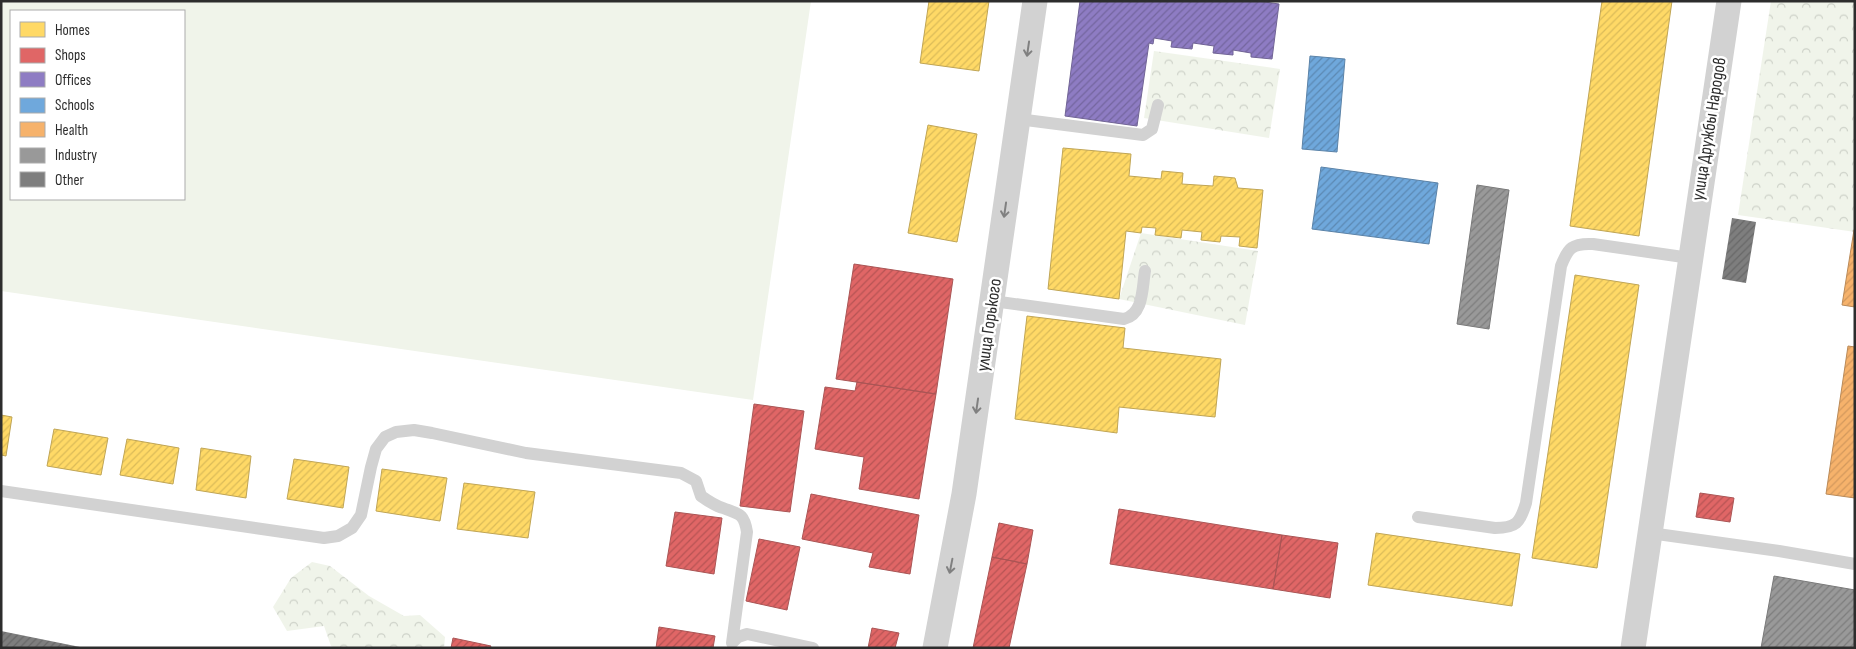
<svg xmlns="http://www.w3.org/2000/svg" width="1856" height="649" font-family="'Sofia Sans Condensed',sans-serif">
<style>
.forest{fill:url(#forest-crowns)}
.pitch{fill:#f0f4ea;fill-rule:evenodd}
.homes{fill:url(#homes-hatch);stroke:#c0a555}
.shops{fill:url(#shops-hatch);stroke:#a55}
.offices{fill:url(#offices-hatch);stroke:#716496}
.schools{fill:url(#schools-hatch);stroke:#5b83a8}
.health{fill:url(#health-hatch);stroke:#ba8a58}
.industry{fill:url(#industry-hatch);stroke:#797979}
.building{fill:url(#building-hatch)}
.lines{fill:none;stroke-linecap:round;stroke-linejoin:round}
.service{stroke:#d2d2d2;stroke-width:12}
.minor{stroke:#d2d2d2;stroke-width:25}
.oneway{stroke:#808080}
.labels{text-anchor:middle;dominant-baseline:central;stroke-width:5;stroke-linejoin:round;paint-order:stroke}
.street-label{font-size:18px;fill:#2d2d2d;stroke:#fff}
</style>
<defs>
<pattern id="forest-crowns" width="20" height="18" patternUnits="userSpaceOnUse" patternTransform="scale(1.25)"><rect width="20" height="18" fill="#f0f4ea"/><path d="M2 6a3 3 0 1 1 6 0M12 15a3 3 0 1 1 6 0" fill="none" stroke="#ced2c9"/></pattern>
<pattern id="homes-hatch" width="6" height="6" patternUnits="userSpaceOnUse" patternTransform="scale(1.25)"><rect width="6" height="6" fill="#ffd966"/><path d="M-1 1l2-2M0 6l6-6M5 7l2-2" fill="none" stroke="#dbbb59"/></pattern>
<pattern id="shops-hatch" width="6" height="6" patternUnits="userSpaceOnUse" patternTransform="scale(1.25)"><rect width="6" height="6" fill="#e06666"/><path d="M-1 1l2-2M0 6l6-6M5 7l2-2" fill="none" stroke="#b65454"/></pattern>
<pattern id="offices-hatch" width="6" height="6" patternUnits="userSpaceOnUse" patternTransform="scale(1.25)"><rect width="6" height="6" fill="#8e7cc3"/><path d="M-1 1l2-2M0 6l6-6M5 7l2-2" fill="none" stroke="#74669f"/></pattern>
<pattern id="schools-hatch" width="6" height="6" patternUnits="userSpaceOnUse" patternTransform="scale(1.25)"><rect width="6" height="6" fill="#6fa8dc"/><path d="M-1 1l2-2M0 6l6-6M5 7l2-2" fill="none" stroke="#5c89b3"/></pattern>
<pattern id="health-hatch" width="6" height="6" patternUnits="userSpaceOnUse" patternTransform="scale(1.25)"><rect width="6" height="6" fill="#f6b26b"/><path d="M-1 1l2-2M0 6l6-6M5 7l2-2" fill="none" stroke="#d3995d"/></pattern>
<pattern id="industry-hatch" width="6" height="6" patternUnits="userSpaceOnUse" patternTransform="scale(1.25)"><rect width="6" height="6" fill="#999"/><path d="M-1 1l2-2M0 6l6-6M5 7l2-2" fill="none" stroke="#7d7d7d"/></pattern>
<pattern id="building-hatch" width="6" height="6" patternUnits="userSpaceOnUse" patternTransform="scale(1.25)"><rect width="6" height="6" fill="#7e7e7e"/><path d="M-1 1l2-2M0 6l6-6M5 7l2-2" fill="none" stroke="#686868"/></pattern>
</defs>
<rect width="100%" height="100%" fill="#fff"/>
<path class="forest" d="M 1771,1 L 1855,1 L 1855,232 L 1738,215 Z
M 1154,51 L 1280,69 L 1269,138 L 1144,118 Z
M 1141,233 L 1258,251 L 1245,325 L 1119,299 Z
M 312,562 L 330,566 L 369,596 L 404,616 L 420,615 L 445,637 L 444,648 L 335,648 L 331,646 L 324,626 L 287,631 L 273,607 L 291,578 Z"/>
<path class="pitch" d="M 1,1 L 811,1 L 753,400 L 1,291 ZM 11,11 L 184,11 L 184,199 L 11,199 Z"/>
<path class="homes" d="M 929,1 L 989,1 L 979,71 L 920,63 Z
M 1602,1 L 1672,1 L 1639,236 L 1570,226 Z
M 928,125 L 977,134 L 957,242 L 908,233 Z
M 1063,148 L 1131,154 L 1129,176 L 1161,179 L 1162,171 L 1183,173 L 1182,184 L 1213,186 L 1214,176 L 1235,178 L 1238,188 L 1263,190 L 1257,248 L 1239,246 L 1240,237 L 1221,236 L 1220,242 L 1201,240 L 1202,232 L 1182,230 L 1181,238 L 1155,235 L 1156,228 L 1142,227 L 1141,233 L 1126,231 L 1119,299 L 1048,289 Z
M 1575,275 L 1639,285 L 1597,568 L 1532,558 Z
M 1027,316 L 1125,328 L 1123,348 L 1221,359 L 1215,417 L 1119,407 L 1117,433 L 1015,419 Z
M 1,415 L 12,417 L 6,456 L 1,455 Z
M 54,429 L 108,438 L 101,475 L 47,466 Z
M 127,439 L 179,448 L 173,484 L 120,475 Z
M 201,448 L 251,456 L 246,498 L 196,490 Z
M 294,459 L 349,467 L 343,508 L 287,499 Z
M 382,469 L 447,478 L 440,521 L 376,511 Z
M 464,483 L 535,492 L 528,538 L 457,529 Z
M 1376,533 L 1520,554 L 1512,606 L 1368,585 Z"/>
<path class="shops" d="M 854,264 L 953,279 L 936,394 L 836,379 Z
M 857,382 L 936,394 L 919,499 L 859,489 L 864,457 L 815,449 L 825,387 L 855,391 Z
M 754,404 L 804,411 L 790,512 L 740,506 Z
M 1700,493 L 1734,498 L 1730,522 L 1696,517 Z
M 811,494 L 919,515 L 910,574 L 869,567 L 873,553 L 802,539 Z
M 1119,509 L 1282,535 L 1273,589 L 1110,564 Z
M 675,512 L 722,518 L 714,574 L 666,566 Z
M 999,523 L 1033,530 L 1027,564 L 992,557 Z
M 1282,535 L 1338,543 L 1330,598 L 1273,589 Z
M 759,539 L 800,547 L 787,610 L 746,601 Z
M 992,557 L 1027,564 L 1009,648 L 973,648 Z
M 659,627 L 715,636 L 713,648 L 656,648 Z
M 872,628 L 899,633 L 895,648 L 868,648 Z
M 453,638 L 491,646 L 490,648 L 451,648 Z"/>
<path class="offices" d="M 1080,1 L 1257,1 L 1279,4 L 1272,59 L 1251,57 L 1251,53 L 1233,50 L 1233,55 L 1213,53 L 1214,46 L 1193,43 L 1192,49 L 1171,47 L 1172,41 L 1154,38 L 1153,44 L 1149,43 L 1137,126 L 1065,116 Z"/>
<path class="schools" d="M 1310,56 L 1345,59 L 1337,152 L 1302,149 Z
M 1321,167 L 1438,183 L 1429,244 L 1312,229 Z"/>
<path class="health" d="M 1854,230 L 1855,230 L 1855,307 L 1842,305 Z
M 1848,346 L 1855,347 L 1855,498 L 1826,494 Z"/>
<path class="industry" d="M 1477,185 L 1509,190 L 1489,329 L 1457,324 Z
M 1774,576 L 1855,590 L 1855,648 L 1761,648 Z"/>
<path class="building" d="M 1732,218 L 1756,222 L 1746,283 L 1722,279 Z
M 1,631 L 80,647 L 80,648 L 1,648 Z"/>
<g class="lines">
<path class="service" d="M 1018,119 L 1143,135 L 1152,129 L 1158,105
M 993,301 L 1124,319 C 1144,314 1142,288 1145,271
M 1,491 L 324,538 L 338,536 L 352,528 L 361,515 L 371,467 L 376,449 L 385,437 L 396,432 L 414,430 L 432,433 L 526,453 L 681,473 L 696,481 L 701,496 C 708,501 715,506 723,508 C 739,514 744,513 747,532 L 732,643 L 738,637 L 747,634 L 813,648
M 1418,517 L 1495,528 C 1516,528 1520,523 1526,503 L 1561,266 C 1568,248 1572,243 1593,244 L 1690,258
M 1650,533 L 1779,551 L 1855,564"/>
<path class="minor" d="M 935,648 L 964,494 L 1035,1
M 1633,648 L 1729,1"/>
</g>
<defs><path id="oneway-shaft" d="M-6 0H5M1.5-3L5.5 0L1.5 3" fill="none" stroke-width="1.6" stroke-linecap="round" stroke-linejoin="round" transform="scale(1.25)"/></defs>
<g class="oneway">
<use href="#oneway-shaft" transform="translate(1028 49) rotate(98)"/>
<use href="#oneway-shaft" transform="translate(1005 210) rotate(98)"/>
<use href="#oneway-shaft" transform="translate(977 406) rotate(98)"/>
<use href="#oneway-shaft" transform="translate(951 566) rotate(101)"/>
</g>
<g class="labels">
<g class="street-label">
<text transform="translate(1709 129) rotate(-81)">улица Дружбы Народов</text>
<text transform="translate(989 325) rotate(-82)">улица Горького</text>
</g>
</g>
<rect width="1856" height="649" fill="none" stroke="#2d2d2d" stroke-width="5"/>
<rect x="10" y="10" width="175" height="190" fill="#ffffff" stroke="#ababab"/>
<rect x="20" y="22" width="25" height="15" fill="#ffd966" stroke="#ababab"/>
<text x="55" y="35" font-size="15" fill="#2d2d2d">Homes</text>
<rect x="20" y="48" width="25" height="15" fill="#e06666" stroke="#ababab"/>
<text x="55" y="60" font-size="15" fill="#2d2d2d">Shops</text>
<rect x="20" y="72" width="25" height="15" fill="#8e7cc3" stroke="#ababab"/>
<text x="55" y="85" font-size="15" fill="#2d2d2d">Offices</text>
<rect x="20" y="98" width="25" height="15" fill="#6fa8dc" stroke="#ababab"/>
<text x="55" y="110" font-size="15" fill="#2d2d2d">Schools</text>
<rect x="20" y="122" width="25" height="15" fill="#f6b26b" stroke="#ababab"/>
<text x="55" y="135" font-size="15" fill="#2d2d2d">Health</text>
<rect x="20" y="148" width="25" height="15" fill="#999999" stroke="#ababab"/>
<text x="55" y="160" font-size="15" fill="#2d2d2d">Industry</text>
<rect x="20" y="172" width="25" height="15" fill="#7e7e7e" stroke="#ababab"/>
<text x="55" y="185" font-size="15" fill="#2d2d2d">Other</text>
</svg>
